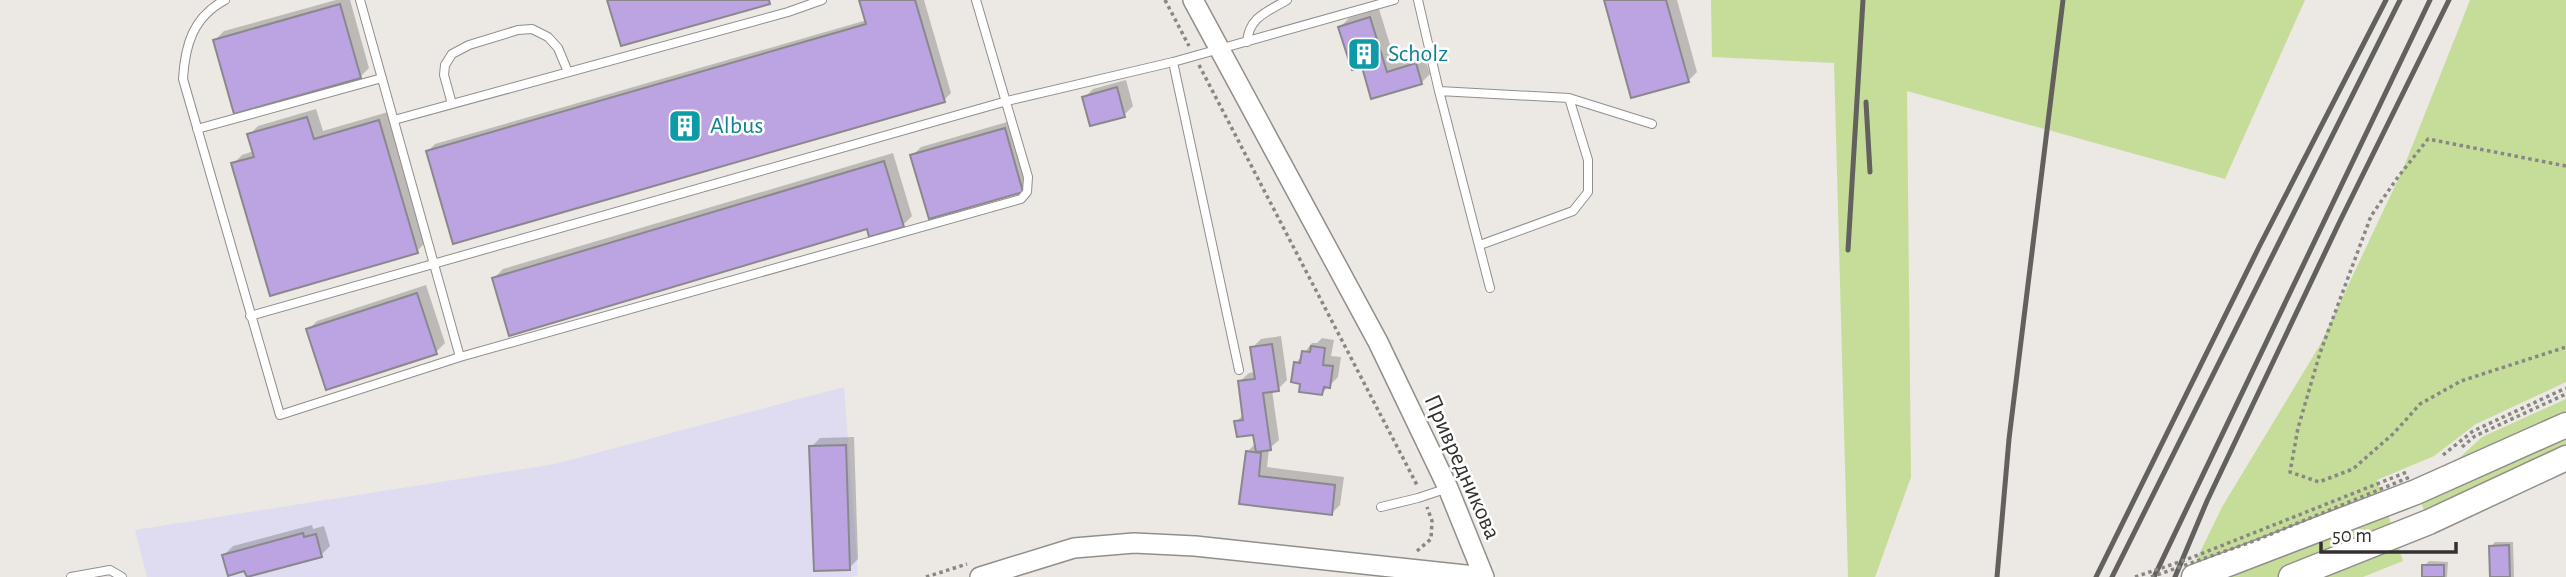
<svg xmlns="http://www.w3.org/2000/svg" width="2566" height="577" font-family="'Alegreya Sans',sans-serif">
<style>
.commercial{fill:#dfdcf2}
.green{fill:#c6dd9a}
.shadow{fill:#0003}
.building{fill:#bca3e2;stroke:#8a888d;stroke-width:2}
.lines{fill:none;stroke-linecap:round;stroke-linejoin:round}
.service-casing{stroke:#928f8b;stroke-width:10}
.tertiary-casing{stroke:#928f8b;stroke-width:22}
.primary-casing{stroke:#928f8b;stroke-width:27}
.path{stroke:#898784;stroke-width:3.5;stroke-dasharray:3.5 3.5;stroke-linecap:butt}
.service{stroke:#fff;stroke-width:8}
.tertiary{stroke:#fff;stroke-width:19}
.primary{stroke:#fff;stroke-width:24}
.rail{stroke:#63615e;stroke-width:5}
.path-bridge{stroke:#898784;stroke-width:3.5;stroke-dasharray:3.5 3.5;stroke-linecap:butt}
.labels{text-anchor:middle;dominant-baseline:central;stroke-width:5;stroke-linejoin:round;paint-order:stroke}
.culture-label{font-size:24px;fill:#0d838f;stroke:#fff;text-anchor:start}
.street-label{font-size:24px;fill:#333230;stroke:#fff}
</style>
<rect width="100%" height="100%" fill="#ece8e4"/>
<path class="commercial" d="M 844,387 L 858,575 L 851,577 L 147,577 L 135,530 L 555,464 Z"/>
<path class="green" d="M 1711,0 L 2305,0 L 2225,179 L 1907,91 L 1911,477 L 1875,577 L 1848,577 L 1834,63 L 1712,57 Z
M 2470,0 L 2566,0 L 2566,382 L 2476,424 L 2434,456 L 2377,480 L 2403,561 L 2363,577 L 2188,577 L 2222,507 L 2320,345 L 2403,169 Z
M 2566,399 L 2566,412 L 2454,463 L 2482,437 Z
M 2566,433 L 2566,448 L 2425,513 L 2420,499 Z"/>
<path class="shadow" d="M 336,0 L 350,0 L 369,68 L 360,77 L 215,40 L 224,31 Z
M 861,0 L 924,0 L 951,93 L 944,100 L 428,151 L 435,144 L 867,20 Z
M 1605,0 L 1677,0 L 1697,72 L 1688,81 Z
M 1379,9 L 1396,64 L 1424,56 L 1430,74 L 1421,83 L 1363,65 L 1340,27 L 1349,18 Z
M 1126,80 L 1133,106 L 1124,115 L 1091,124 L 1084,98 L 1093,89 Z
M 316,109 L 323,131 L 388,112 L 426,242 L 417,251 L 233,164 L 242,155 L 254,151 L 249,135 L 258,126 Z
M 1014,120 L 1032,181 L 1023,190 L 930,217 L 912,156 L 921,147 Z
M 893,153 L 912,216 L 903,225 L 868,227 L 494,278 L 503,269 Z
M 426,285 L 445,343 L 436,352 L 308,330 L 317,321 Z
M 1281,336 L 1287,380 L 1278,389 L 1272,390 L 1279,440 L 1269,449 L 1267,467 L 1344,477 L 1340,505 L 1331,514 L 1241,503 L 1247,452 L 1256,443 L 1255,433 L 1236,422 L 1244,414 L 1239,382 L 1249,373 L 1255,372 L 1252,348 L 1261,339 Z
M 1322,338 L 1334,340 L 1331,356 L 1341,357 L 1338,377 L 1322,393 L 1302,382 L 1296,363 L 1312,343 L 1317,343 Z
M 854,437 L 858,559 L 849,568 L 811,447 L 820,438 Z
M 312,525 L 313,529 L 324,526 L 330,546 L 321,555 L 224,555 L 233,546 Z
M 2495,542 L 2513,542 L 2514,577 L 2492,577 L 2491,547 Z
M 2429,561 L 2448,562 L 2447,577 L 2424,577 L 2424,566 Z"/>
<path class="building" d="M 607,0 L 769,0 L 770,4 L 621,46 Z
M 859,0 L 915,0 L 945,102 L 453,244 L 426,151 L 866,24 Z
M 1604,0 L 1666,0 L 1689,82 L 1631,98 Z
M 340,4 L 361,78 L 234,114 L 213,40 Z
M 1370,17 L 1387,72 L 1416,63 L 1422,84 L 1371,99 L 1362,67 L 1352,70 L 1338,27 Z
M 1117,87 L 1125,117 L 1090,126 L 1082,97 Z
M 307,117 L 314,139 L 379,120 L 418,253 L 270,296 L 231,163 L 254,157 L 247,134 Z
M 1005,128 L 1023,192 L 929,219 L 910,155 Z
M 884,161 L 904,227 L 869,237 L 867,229 L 509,336 L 492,278 Z
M 417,293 L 437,354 L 326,390 L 306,329 Z
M 1272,344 L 1279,391 L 1263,393 L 1271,450 L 1256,452 L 1253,435 L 1237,437 L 1234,421 L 1243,420 L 1238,381 L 1255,379 L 1250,347 Z
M 1311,346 L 1325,348 L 1323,365 L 1333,366 L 1330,388 L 1324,387 L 1322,395 L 1299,392 L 1300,384 L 1291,382 L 1294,362 L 1300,363 L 1302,351 L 1310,352 Z
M 846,445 L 850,570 L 814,571 L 809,446 Z
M 1246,451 L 1261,453 L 1259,476 L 1335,485 L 1332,515 L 1239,504 Z
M 303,533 L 304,537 L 316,534 L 322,557 L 247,577 L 244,571 L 228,576 L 222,555 Z
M 2509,545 L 2510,577 L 2490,577 L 2489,546 Z
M 2422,565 L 2444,565 L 2444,577 L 2422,577 Z"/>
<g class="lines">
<defs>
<path id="service" d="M 225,0 C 193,17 185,45 183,79 L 280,415 L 460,357 L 1021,199 L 1027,192 L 1028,177 L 976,0
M 360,0 L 460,357
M 1418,0 L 1439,91 L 1490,288
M 1247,42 C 1249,17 1267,12 1287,0
M 1173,62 L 1239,370
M 1439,91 L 1569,98 L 1652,124
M 452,104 L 444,75 L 445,65 L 452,54 L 469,45 L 518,30 L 532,29 L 548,37 L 558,48 L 568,72
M 394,120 L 788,12 L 822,0
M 197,129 L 382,78
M 1480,245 L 1573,211 L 1588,192 L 1588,160 L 1569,98
M 250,316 L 1007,101 L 1173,62 L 1394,0
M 1381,507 L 1418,498 L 1448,488
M 71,577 L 110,570 L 122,577"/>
<path id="tertiary" d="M 980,577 L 1074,548 L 1134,543 L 1195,546 L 1484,577 L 1448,488 L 1378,342 L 1193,0"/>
<path id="primary" d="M 2194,577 L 2416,492 L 2566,425
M 2291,577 L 2429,522 L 2566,458"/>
</defs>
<use href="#service" class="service-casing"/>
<use href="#tertiary" class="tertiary-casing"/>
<use href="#primary" class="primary-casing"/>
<path class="path" d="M 1165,0 L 1189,46
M 1199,65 L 1418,487
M 2566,166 L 2428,139 L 2398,177 L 2371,216 L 2320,353 L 2298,428 L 2290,472 L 2319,482 L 2353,469 L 2394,433 L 2420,404 L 2461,381 L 2566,347
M 2462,447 L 2475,436 L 2566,394
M 2443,455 L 2473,431 L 2566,388
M 1417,551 L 1431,539 L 1432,521 L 1427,507
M 926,577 L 967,564"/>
<use href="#service" class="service"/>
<use href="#tertiary" class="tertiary"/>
<use href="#primary" class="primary"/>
<path class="rail" d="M 1866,102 L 1870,172
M 1848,250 L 1863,0
M 1997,577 L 2009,439 L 2063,0
M 2096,577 L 2259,247 L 2386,0
M 2112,577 L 2400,0
M 2154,577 L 2430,0
M 2175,577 L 2207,501 L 2340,221 L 2449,0"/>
<path class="path-bridge" d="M 2135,577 L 2188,559 L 2407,472
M 2151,577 L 2254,541 L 2410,477"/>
</g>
<defs>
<symbol id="building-square" viewBox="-11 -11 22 22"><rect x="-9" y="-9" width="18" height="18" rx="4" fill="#0f9aa8" stroke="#fff"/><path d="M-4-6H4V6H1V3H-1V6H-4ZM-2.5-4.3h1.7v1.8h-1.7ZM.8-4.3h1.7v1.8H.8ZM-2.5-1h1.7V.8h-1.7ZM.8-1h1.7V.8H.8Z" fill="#fff"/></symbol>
</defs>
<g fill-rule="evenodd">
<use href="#building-square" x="1345" y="35" width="38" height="38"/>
<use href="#building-square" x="666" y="107" width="38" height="38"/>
</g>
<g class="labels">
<g class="culture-label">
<text x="1388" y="54">Scholz</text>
<text x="710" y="126">Albus</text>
</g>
<g class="street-label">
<text transform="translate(1462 467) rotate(66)">Привредникова</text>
</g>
</g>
<path d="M2321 542v10h135v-10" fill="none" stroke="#333230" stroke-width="3.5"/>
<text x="2332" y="542" font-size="21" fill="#333230" stroke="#ffffff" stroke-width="5" paint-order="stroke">50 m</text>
</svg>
